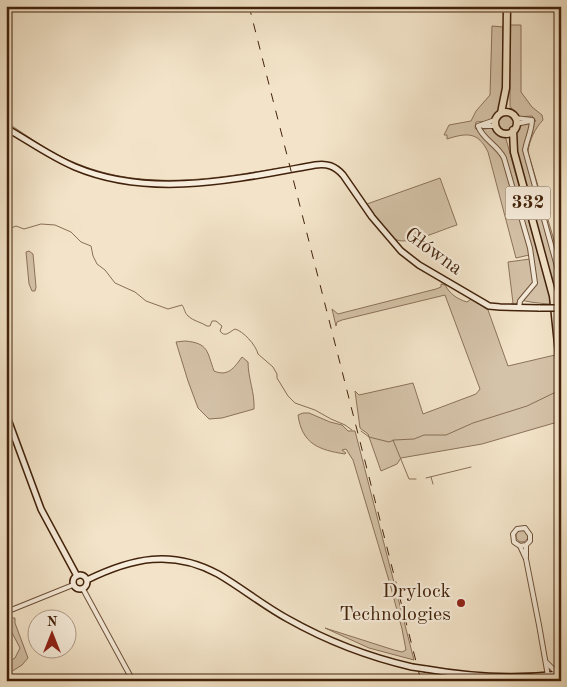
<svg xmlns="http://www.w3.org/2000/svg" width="567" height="687" font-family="'Old Standard TT',serif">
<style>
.green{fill:#d5c3a9;stroke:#8c725a}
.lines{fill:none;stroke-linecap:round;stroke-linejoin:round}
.stream{stroke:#886f56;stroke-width:1}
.street-casing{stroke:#6e523a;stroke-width:6}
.secondary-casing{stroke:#42220a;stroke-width:8}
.highway-casing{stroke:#42220a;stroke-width:9}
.street{stroke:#f7eddc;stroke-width:4}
.secondary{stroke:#f7eddc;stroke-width:5}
.highway{stroke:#f3e4c9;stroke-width:6}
.rail{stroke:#42220a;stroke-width:1;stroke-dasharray:9 9;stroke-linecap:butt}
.secondary-bridge-casing{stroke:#42220a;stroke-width:8;stroke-linecap:butt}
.secondary-bridge{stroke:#f7eddc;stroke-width:5}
.poi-dot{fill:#8f2418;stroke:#f7eddc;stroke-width:2}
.labels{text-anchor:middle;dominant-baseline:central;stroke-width:4.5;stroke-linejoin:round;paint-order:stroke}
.shield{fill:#f7eddc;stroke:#785f49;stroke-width:1}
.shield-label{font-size:19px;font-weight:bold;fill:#42220a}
.street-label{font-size:20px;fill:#42220a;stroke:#f7eddc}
.poi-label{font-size:20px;fill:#42220a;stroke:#f7eddc;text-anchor:end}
</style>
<rect width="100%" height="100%" fill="#f3e4c9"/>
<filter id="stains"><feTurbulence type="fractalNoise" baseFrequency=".004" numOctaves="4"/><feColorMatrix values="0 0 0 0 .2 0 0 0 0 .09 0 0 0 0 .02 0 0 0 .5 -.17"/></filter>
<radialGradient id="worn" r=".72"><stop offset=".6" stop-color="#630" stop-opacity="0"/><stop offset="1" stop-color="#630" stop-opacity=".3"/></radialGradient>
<path class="green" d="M 510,25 L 521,25 L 521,92 L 532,107 L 542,115 L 543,120 C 535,128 529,141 528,152 L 561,264 L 561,303 L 557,303 L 514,143 L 514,134 L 518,126 L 536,121 L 532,116 L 518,117 L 510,106 Z
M 492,26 L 503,27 L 503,101 L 500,111 C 496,113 495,116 491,119 C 487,123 481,121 476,122 L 475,128 L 477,130 L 492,128 L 506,139 L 552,304 C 546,304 524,302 519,299 L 516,304 L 511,304 L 513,303 L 508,262 L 530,259 L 529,255 L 516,258 L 488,152 C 478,131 466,133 447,139 L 447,135 L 444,135 L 449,125 L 471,121 L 476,111 L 490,95 Z
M498 122a8 8 0 1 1 16 0a8 8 0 1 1-16 0Z
M 6,122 C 29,137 52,154 78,164 C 144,191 216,179 284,167 L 285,169 C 230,177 159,191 106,176 C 69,165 38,146 6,126 Z
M 440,178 L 457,225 C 443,229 410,245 397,240 C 388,237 373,212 367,204 Z
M 29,251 L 33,254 L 36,287 L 35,291 L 32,291 L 29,284 L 26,252 Z
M 441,284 L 445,285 C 450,294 457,299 467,302 L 471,299 L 488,310 L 508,366 L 555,355 C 557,378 561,399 561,421 L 482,444 L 401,458 L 397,464 L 381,471 L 368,434 L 360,428 L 355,391 L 359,395 L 413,383 L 423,414 L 476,394 L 480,389 L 445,295 L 342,320 L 337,322 L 336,326 L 332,309 L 338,314 L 436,289 L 441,287 Z
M 185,341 C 209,343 207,352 214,371 C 228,377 234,368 242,357 L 248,362 C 248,378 255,393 254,409 L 222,418 L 209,419 L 198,408 L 188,381 L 176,342 Z
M 303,413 L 309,413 L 330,422 L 342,425 L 348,431 L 355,431 L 414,660 L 369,648 L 325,628 L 394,650 L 402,652 L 406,650 L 402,629 L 390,584 L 353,460 L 346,449 L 342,450 L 346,453 L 345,454 C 319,450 302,444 298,415 Z
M516 536a6 6 0 1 1 12 0a6 6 0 1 1-12 0Z
M 9,618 L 15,618 L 15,623 L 28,658 L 22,665 L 6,675 L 6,663 L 15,658 L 20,648 L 8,625 Z"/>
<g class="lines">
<path class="stream" d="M 6,230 L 16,226 L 24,229 L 41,224 L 55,225 L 71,232 L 81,242 L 91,246 L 93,256 L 97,264 L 105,270 L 115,283 L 135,292 L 146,301 L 168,309 L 182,305 C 185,309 184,312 188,316 C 193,321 201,322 207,326 L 210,326 L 212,321 L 216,321 L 222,326 L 220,331 C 225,338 229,332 235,329 C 243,331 256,345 258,354 L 273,367 L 277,374 L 277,378 L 288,396 L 295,403 L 315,410 L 331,419 L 345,425 L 352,430
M 361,431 L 369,437 L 389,442 L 394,440 L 414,439 L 424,435 L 446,435 L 473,423 L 527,406 L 558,391
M 393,440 L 409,479 L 416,479
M 431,477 L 433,484
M 426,478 L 471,467"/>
<defs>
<path id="street" d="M 515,118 L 532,120
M 532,120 C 532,130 527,139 525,150 L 561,281
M 516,124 L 530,121
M 478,126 C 483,140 497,144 504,158 L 530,248 L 535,283 L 520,301 L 519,308
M 478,126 L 495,120
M 483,126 L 495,126
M 520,546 L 526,559 L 539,625 L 548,676
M 526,557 L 526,545 L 530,541 L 530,535 L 525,528 L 517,529 L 513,534 L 514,542 L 520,546 L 526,545
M 83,589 L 133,681
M 6,613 L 11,610 L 73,585
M 546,662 L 554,670 L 561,673"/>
<path id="secondary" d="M 6,128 C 29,141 51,157 75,167 C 151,199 237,179 315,165 C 327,163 335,166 343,175 L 372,217 L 401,251 L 419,265 L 489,306 L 500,307 L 540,308
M 6,414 L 41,509 L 77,576
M73 582a7 7 0 1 1 14 0a7 7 0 1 1-14 0Z
M 87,580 C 132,558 172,549 218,574 C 242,588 264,606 288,619 C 327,641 369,657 412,667
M 426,669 C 471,677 516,679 561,674"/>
<path id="highway" d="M495 123a11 11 0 1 1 22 0a11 11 0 1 1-22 0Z
M 501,113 L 506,88 L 507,6
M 513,130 L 514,152 L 553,296 L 561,373"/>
</defs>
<use href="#street" class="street-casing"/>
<use href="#secondary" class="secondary-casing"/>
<use href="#highway" class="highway-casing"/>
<use href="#street" class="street"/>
<use href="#secondary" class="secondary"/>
<use href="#highway" class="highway"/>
<path class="rail" d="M 249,6 L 421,681"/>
<defs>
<path id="secondary-bridge" d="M 540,308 L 561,308
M 412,667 L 426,669"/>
</defs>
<use href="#secondary-bridge" class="secondary-bridge-casing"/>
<use href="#secondary-bridge" class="secondary-bridge"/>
</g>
<circle class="poi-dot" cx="461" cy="603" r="5"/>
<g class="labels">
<rect class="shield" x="505.5" y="186.5" width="45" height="33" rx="4"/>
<g class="shield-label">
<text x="528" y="203">332</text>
</g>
<g class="street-label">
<text transform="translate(433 252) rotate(36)">Główna</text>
</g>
<g class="poi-label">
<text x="451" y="592">Drylock<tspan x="451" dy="23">Technologies</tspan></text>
</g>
</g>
<rect width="567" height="687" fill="none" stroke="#f3e4c9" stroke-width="25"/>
<rect x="8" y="8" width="552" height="672" fill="none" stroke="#42220a" stroke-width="2.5"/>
<rect x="12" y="12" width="542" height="662" fill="none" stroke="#42220a"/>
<g transform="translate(52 634)"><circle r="24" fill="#f7eddc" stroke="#af9c88"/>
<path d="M0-4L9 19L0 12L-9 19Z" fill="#8f2418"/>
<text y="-8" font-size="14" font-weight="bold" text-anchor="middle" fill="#42220a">N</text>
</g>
<rect width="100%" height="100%" filter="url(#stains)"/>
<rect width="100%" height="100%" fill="url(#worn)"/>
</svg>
